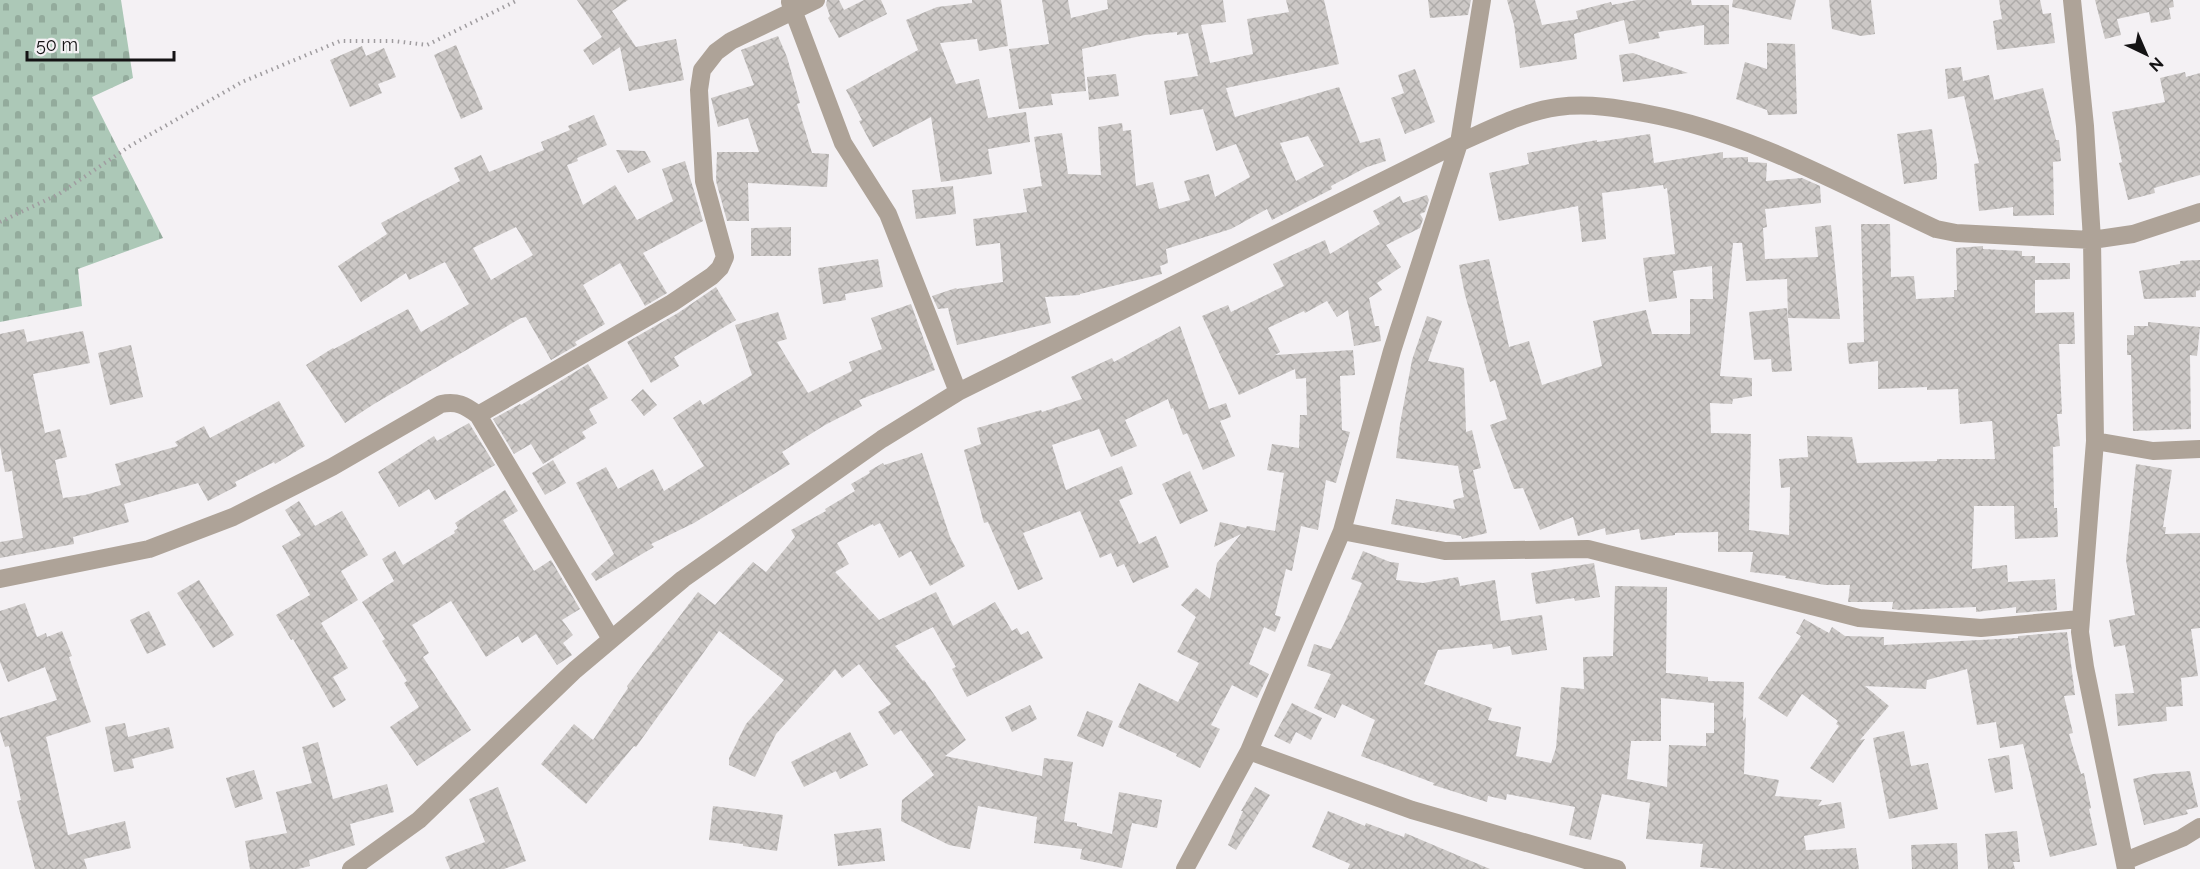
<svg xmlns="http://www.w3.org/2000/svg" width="2200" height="869" font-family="Raleway,sans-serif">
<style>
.cemetery{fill:url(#cemetery-stones)}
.building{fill:url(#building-cross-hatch);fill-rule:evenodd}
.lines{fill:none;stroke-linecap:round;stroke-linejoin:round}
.path{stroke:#a09da0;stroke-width:4;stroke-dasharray:1.5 4.5;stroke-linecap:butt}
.minor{stroke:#aea398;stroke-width:18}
</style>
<defs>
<pattern id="cemetery-stones" width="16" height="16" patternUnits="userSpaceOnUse" patternTransform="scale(1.5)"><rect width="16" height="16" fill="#acc8b7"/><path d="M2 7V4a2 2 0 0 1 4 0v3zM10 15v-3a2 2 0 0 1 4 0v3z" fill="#93ab9c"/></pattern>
<pattern id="building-cross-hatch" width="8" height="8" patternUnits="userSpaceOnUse" patternTransform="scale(1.5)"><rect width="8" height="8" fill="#ccc8c6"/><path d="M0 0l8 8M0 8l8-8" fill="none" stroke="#aeaba9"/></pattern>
</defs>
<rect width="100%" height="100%" fill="#f4f1f4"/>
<path class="cemetery" d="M 0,0 L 121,0 L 133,78 L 92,97 L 163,238 L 78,269 L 82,306 L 0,322 Z"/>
<path class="building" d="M 577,0 L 628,0 L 612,11 L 636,47 L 676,39 L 684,80 L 629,91 L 620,47 L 593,65 L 583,50 L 602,37 Z
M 827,0 L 839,0 L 844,10 L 864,0 L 881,0 L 887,14 L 839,38 L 828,18 L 830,16 L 826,5 Z
M 972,0 L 1001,0 L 1008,46 L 979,51 L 977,39 L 940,43 L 956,84 L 979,79 L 988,118 L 1026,112 L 1030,142 L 988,149 L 992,174 L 941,182 L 931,117 L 873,147 L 859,121 L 862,120 L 846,90 L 918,50 L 906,20 L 937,7 L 972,3 Z
M 1042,0 L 1068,0 L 1071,18 L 1108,9 L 1107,0 L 1223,0 L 1226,22 L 1201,25 L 1210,63 L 1253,54 L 1247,19 L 1289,12 L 1286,0 L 1324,0 L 1339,64 L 1226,88 L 1235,117 L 1339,87 L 1360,143 L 1380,138 L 1386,161 L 1367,167 L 1331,186 L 1332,189 L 1272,220 L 1267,209 L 1231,229 L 1166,249 L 1168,263 L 1160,266 L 1162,274 L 1080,294 L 1080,295 L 1045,297 L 1051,323 L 957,345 L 948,308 L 938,309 L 932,296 L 956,288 L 957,289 L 1003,282 L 1000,243 L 976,246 L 973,219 L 1027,212 L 1023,189 L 1042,186 L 1034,137 L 1062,133 L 1068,174 L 1101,175 L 1098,127 L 1122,123 L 1123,131 L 1131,130 L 1136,186 L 1153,182 L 1159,209 L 1190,200 L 1184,181 L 1209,174 L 1215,197 L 1250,177 L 1236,144 L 1216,151 L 1203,109 L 1170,115 L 1164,81 L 1198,76 L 1188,33 L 1177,35 L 1177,32 L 1145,35 L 1082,49 L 1086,91 L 1051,94 L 1053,105 L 1019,109 L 1009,49 L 1049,44 ZM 1308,136 L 1324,166 L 1296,181 L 1280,143 Z
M 1428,0 L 1471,0 L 1468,15 L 1430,18 Z
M 1507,0 L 1535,0 L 1542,25 L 1578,19 L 1576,11 L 1611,2 L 1612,5 L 1637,0 L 1691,0 L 1692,5 L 1729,5 L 1729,44 L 1704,45 L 1704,25 L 1658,32 L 1660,38 L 1629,44 L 1624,20 L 1574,34 L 1577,59 L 1520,68 L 1514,24 Z
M 1733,0 L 1796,0 L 1791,20 L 1732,7 Z
M 1829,0 L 1871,0 L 1875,34 L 1861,36 L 1832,29 Z
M 1999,0 L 2040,0 L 2043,14 L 2051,13 L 2055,43 L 1997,50 L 1993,21 L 2002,19 Z
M 2095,0 L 2173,0 L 2174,7 L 2169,8 L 2171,19 L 2151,23 L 2149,12 L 2117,19 L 2121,35 L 2105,39 Z
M 778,36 L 787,57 L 800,103 L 797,104 L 812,153 L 829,154 L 827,187 L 748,183 L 749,221 L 727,221 L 716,181 L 717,152 L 759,152 L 748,118 L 718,127 L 711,98 L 754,85 L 741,50 Z
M 1767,43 L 1795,44 L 1797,114 L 1768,115 L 1767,110 L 1736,99 L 1745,62 L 1767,69 Z
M 456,45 L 483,109 L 461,119 L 434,55 Z
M 362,46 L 366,56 L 384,48 L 396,77 L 378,84 L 382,93 L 350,107 L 330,60 Z
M 1633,53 L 1688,73 L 1623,82 L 1619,55 Z
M 1961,67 L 1963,81 L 1989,75 L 1994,100 L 2043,88 L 2056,140 L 2059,140 L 2061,161 L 2053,162 L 2054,215 L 2013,216 L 2013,207 L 1979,211 L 1974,164 L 1979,163 L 1964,96 L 1948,99 L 1945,69 Z
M 1415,69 L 1435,122 L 1405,134 L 1391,98 L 1404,93 L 1398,75 Z
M 2185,72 L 2186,77 L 2200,73 L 2200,175 L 2154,188 L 2155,193 L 2128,200 L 2119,163 L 2122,162 L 2112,112 L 2165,102 L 2160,78 Z
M 1116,74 L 1119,96 L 1089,100 L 1087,77 Z
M 594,115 L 607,145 L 577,158 L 578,161 L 567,165 L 583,205 L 615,185 L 637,220 L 673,201 L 662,169 L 685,161 L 703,221 L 643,253 L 667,293 L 645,306 L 620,263 L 583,285 L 605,324 L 575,342 L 577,345 L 551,360 L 526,317 L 521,318 L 374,404 L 345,423 L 306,365 L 333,348 L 334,349 L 408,309 L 421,332 L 469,304 L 445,262 L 409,280 L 406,273 L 361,302 L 338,266 L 387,234 L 381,223 L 460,181 L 454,168 L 481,155 L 489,172 L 544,150 L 541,142 L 570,130 L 568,126 ZM 516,227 L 533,255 L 491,280 L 473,248 Z
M 1932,129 L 1937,167 L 1937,179 L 1904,184 L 1897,134 Z
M 1650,134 L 1654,163 L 1723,152 L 1723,158 L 1748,157 L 1748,162 L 1767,163 L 1766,181 L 1802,178 L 1820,186 L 1821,203 L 1765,209 L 1767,227 L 1763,228 L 1765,259 L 1818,257 L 1815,227 L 1831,225 L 1840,319 L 1788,318 L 1787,279 L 1746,281 L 1742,243 L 1733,243 L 1720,376 L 1752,378 L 1752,396 L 1733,399 L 1732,404 L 1710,403 L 1711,433 L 1751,434 L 1749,530 L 1789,535 L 1790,487 L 1781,488 L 1779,459 L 1808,457 L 1807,436 L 1852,437 L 1857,463 L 1937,461 L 1937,459 L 1995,459 L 1992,421 L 1960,424 L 1958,389 L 1927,390 L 1927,387 L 1878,389 L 1878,361 L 1849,364 L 1847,343 L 1864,342 L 1861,224 L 1890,224 L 1891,277 L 1914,276 L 1916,299 L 1954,297 L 1954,290 L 1957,290 L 1956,248 L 1983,246 L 1983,249 L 2022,251 L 2022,256 L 2035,256 L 2035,263 L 2070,263 L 2070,279 L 2035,280 L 2035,313 L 2074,312 L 2075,344 L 2059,344 L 2062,414 L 2057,414 L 2060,446 L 2053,447 L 2054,508 L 2057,508 L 2058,537 L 2015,539 L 2014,506 L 1974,506 L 1972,569 L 2007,565 L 2008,582 L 2055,579 L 2057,610 L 2016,613 L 2016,607 L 1976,612 L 1976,607 L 1900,610 L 1892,609 L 1893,602 L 1848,602 L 1850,585 L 1825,585 L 1785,578 L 1786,576 L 1750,572 L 1753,552 L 1718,552 L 1718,532 L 1675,533 L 1675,535 L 1641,540 L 1639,529 L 1606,535 L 1605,528 L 1578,536 L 1573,517 L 1540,530 L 1523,488 L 1514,489 L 1490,425 L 1507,419 L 1495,380 L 1490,382 L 1465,295 L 1459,265 L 1489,259 L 1509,347 L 1529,341 L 1542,385 L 1602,366 L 1593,321 L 1646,310 L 1652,334 L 1690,334 L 1690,299 L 1713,299 L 1712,266 L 1673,271 L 1677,298 L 1649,302 L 1643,258 L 1675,254 L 1667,188 L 1664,189 L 1663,185 L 1602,193 L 1606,239 L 1582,242 L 1578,206 L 1499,221 L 1489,173 L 1529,164 L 1527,153 L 1597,140 L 1597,142 Z
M 616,150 L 645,151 L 651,162 L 628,173 Z
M 953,186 L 956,214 L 916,219 L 912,190 Z
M 1427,195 L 1429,200 L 1425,212 L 1420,214 L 1423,219 L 1420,228 L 1386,245 L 1401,267 L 1377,283 L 1382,290 L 1369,298 L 1375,326 L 1379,326 L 1381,341 L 1354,346 L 1348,310 L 1337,317 L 1327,301 L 1305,313 L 1304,311 L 1268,328 L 1280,352 L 1275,355 L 1353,350 L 1355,375 L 1340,376 L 1342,430 L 1350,432 L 1336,483 L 1326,480 L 1318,530 L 1301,526 L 1292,571 L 1286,569 L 1275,615 L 1281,617 L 1275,632 L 1264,627 L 1249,664 L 1269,674 L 1257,698 L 1232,685 L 1211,725 L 1220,729 L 1200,768 L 1176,756 L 1177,754 L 1118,727 L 1139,683 L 1178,702 L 1199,663 L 1177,652 L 1196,617 L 1181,605 L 1196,588 L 1210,599 L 1217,563 L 1241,534 L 1214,547 L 1220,522 L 1246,528 L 1247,526 L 1275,531 L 1284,473 L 1267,470 L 1272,444 L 1299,448 L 1300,415 L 1307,415 L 1306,378 L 1296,379 L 1295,369 L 1239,395 L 1202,316 L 1228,305 L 1231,312 L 1284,286 L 1273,264 L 1325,240 L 1330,254 L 1380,224 L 1373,211 L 1400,196 L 1403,203 Z
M 791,227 L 791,256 L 751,256 L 751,228 Z
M 878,259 L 883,287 L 845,294 L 846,300 L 823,304 L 818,268 Z
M 2200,260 L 2200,290 L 2196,291 L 2196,297 L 2144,299 L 2139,271 L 2180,264 L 2180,261 Z
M 716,287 L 736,320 L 674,357 L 679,366 L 651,383 L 627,342 L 678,313 Z
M 911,304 L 935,370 L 859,400 L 862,406 L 825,425 L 782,452 L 790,464 L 694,523 L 651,544 L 654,547 L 596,581 L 591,574 L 614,554 L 576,483 L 606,467 L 618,489 L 653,469 L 664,491 L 704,466 L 673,418 L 700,400 L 703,405 L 752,375 L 735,325 L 778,312 L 787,339 L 777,342 L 808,393 L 852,371 L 849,362 L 882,349 L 871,318 Z
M 1787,308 L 1792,371 L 1772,372 L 1771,359 L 1754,360 L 1749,312 Z
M 1427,316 L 1442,321 L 1428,361 L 1464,368 L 1466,432 L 1472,430 L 1481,468 L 1473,470 L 1487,533 L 1462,539 L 1461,536 L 1391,524 L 1396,499 L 1455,509 L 1453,500 L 1464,497 L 1458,466 L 1396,458 L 1400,424 L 1412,360 Z
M 2148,322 L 2200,327 L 2197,356 L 2190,355 L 2191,429 L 2133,431 L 2131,355 L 2127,355 L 2127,335 L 2134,335 L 2134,326 L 2148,326 Z
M 1180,326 L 1209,409 L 1226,403 L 1231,417 L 1220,421 L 1235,456 L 1203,470 L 1187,433 L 1183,435 L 1173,408 L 1171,409 L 1168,399 L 1125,420 L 1137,446 L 1111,457 L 1099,429 L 1052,445 L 1066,490 L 1122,466 L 1133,494 L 1119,500 L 1139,544 L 1156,536 L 1169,567 L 1133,583 L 1124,564 L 1117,567 L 1111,553 L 1100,558 L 1080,511 L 1023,533 L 1043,579 L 1018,590 L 988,522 L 984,523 L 964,450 L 981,444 L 977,428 L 1041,410 L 1042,412 L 1082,399 L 1071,377 L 1112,358 L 1114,362 Z
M 24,329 L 27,342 L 83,331 L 90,363 L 33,374 L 45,433 L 60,429 L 67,457 L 55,460 L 63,498 L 85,495 L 121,485 L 115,464 L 178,446 L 175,442 L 204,426 L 210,438 L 279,401 L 305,446 L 275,464 L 274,462 L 235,482 L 237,486 L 208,501 L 198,483 L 124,504 L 129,522 L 73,537 L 74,544 L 0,558 L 0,542 L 23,538 L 12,471 L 5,472 L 0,446 L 0,334 Z
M 131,345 L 143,397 L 110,405 L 98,353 Z
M 588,364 L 608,398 L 589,409 L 597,423 L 582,432 L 586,438 L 543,464 L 531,444 L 514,454 L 493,419 L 520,404 L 521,405 Z
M 643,389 L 657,405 L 644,416 L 631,400 Z
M 469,423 L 495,465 L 435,500 L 429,489 L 399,507 L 378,472 L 434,436 L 437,441 Z
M 922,453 L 950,537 L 965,566 L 930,586 L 911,551 L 899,558 L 880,523 L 874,526 L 873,524 L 837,543 L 849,564 L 835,572 L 879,620 L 936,592 L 953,626 L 995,602 L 1012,631 L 1017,628 L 1021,635 L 1028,631 L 1043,658 L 967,697 L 952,669 L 956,667 L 933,627 L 895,646 L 923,681 L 924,680 L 966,740 L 945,756 L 1042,776 L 1044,758 L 1073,762 L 1064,821 L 1077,823 L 1077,826 L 1112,834 L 1119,792 L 1162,800 L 1157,828 L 1132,823 L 1122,868 L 1080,859 L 1082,849 L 1034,843 L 1037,817 L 978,806 L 970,849 L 949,845 L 901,821 L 902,800 L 934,775 L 901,730 L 894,735 L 878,712 L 891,704 L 859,664 L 842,678 L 835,669 L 776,734 L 755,777 L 729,765 L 729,758 L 746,724 L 784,680 L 719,631 L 636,747 L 634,746 L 586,804 L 541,764 L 574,724 L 593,740 L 628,688 L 627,686 L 698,592 L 715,605 L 753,562 L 766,572 L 795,537 L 791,530 L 826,511 L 825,509 L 855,491 L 851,484 L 870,473 L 869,471 L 883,463 L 884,465 Z
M 553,460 L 566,483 L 545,495 L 532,473 Z
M 2136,464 L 2172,470 L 2163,527 L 2166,527 L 2165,534 L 2200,533 L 2200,628 L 2191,629 L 2198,676 L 2181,678 L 2183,706 L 2166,707 L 2167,721 L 2118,726 L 2115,694 L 2134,693 L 2125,645 L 2114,647 L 2109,620 L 2135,615 L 2126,560 Z
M 1190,471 L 1208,511 L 1180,524 L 1162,484 Z
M 505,490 L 518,511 L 503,520 L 534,571 L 551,560 L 580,609 L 562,620 L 573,635 L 563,643 L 572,655 L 557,665 L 536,634 L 522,643 L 518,636 L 486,657 L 451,601 L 412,625 L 429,653 L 423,657 L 471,730 L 417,766 L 390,727 L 419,707 L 404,683 L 407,681 L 382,641 L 385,639 L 362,602 L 394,581 L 382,559 L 395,551 L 403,565 L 455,533 L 454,531 L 458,528 L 455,523 Z
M 299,501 L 315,526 L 342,511 L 368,555 L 341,571 L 358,600 L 321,623 L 348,668 L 333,677 L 346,700 L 333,708 L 293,639 L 291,640 L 276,615 L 310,595 L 282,546 L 301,535 L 285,510 Z
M 1363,551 L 1390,562 L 1399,563 L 1396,580 L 1423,583 L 1458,577 L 1460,586 L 1495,580 L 1501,621 L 1542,615 L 1547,650 L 1512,655 L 1510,646 L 1493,649 L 1492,644 L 1438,650 L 1424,684 L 1492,708 L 1488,720 L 1521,727 L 1516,756 L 1551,763 L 1556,748 L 1561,687 L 1584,689 L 1583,657 L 1613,656 L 1615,586 L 1667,587 L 1666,673 L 1708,677 L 1708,681 L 1744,682 L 1743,721 L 1746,717 L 1744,774 L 1779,780 L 1775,796 L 1822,800 L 1818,806 L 1841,802 L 1845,828 L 1804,836 L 1806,850 L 1856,848 L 1859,869 L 1724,869 L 1700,867 L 1703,844 L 1646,839 L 1650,803 L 1602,794 L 1591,840 L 1569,835 L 1575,807 L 1507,794 L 1506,800 L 1488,796 L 1487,802 L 1433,785 L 1434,783 L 1361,756 L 1375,720 L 1342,704 L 1335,718 L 1314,708 L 1331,674 L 1307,666 L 1314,644 L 1331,649 L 1344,624 L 1362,583 L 1351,579 ZM 1661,698 L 1714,703 L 1714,733 L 1706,733 L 1706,746 L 1669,745 L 1667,787 L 1627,779 L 1631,741 L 1661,741 Z
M 1594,563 L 1600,597 L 1575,601 L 1574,598 L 1536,604 L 1531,573 Z
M 199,580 L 234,635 L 213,648 L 177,593 Z
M 25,603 L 37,637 L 46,633 L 47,637 L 62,631 L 72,656 L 69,657 L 91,722 L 46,737 L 68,835 L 125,821 L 131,848 L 84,859 L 87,869 L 35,869 L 17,801 L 21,800 L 9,746 L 5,747 L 0,731 L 0,718 L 57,700 L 45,667 L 8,682 L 0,662 L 0,611 Z
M 149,611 L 166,645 L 147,654 L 130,620 Z
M 1804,619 L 1829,633 L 1832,627 L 1845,636 L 1884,637 L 1884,645 L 2018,638 L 2018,636 L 2067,632 L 2075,695 L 2064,696 L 2073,733 L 2069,734 L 2081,774 L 2084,773 L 2091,808 L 2089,809 L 2097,845 L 2050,857 L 2023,744 L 2000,748 L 1996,722 L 1977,725 L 1967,669 L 1927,680 L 1926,689 L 1865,686 L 1889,706 L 1860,740 L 1865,739 L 1833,783 L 1810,768 L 1839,726 L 1836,724 L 1838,721 L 1802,694 L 1787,717 L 1758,698 L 1801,636 L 1796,633 Z
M 1292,703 L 1322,718 L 1311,740 L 1296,732 L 1290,744 L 1274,736 Z
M 1030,705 L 1037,719 L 1012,732 L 1005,717 Z
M 1087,711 L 1113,721 L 1103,747 L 1077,736 Z
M 125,723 L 128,737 L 169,727 L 174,748 L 132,759 L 134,768 L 114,772 L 105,727 Z
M 1904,731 L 1911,766 L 1928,763 L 1938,809 L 1889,819 L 1873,738 Z
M 850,732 L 868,765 L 840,779 L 836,771 L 804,787 L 791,762 Z
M 318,742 L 333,799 L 387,784 L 394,812 L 350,824 L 355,845 L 309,860 L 310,866 L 298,869 L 250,869 L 245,841 L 287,833 L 276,792 L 312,783 L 302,747 Z
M 2009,755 L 2013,789 L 1995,793 L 1988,759 Z
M 254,770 L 263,799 L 235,808 L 226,778 Z
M 2190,771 L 2198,807 L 2186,810 L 2188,814 L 2144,825 L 2133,779 L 2153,774 Z
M 498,787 L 526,861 L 504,869 L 450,869 L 445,857 L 485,842 L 469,799 Z
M 1255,787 L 1270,795 L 1236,850 L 1228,845 L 1243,811 L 1241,811 Z
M 713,806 L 783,815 L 777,851 L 743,846 L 743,844 L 709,840 Z
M 1328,811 L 1365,826 L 1366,823 L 1404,837 L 1405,833 L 1490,869 L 1348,869 L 1350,864 L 1312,847 Z
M 881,828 L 885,861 L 838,866 L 834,834 Z
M 2017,831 L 2020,862 L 2013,862 L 2015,869 L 1988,869 L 1985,834 Z
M 1957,843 L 1958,869 L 1912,869 L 1911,845 Z"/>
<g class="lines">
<path class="path" d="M 0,222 L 59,194 L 130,146 L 242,82 L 340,41 L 394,41 L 427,45 L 518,0"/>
<path class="minor" d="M 2072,0 L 2085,126 L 2092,240 L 2095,441 L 2080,632 L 2085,667 L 2126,869
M 790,2 L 843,143 L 888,214 L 958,392
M 478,415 L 672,303 L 712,276 L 720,268 L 725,257 L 704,181 L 699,90 L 702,70 L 716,52 L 731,41 L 816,0
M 2095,441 L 2153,451 L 2200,449
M 1342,531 L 1445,551 L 1588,549 L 1859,618 L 1981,628 L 2080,619
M 0,579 L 149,549 L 233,517 L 332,467 L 441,404 C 457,401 465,405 478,415 L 611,639
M 1249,751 L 1412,810 L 1617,869
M 2125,861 L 2182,838 L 2200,827
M 351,869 L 419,820 L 575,670 L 683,579 L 882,439 L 958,392 L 1459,143 C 1489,130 1525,111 1558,107 C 1589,103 1618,108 1649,114 C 1751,133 1843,186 1936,229 L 1956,233 L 2092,240 L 2133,234 L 2200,212
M 1185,869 L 1249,751 L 1342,531 L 1392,351 L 1459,143 L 1482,0"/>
</g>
<g transform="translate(2146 54) rotate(136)" stroke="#f4f1f4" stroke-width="4.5" paint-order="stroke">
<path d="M0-4.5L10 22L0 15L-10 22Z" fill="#141314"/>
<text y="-9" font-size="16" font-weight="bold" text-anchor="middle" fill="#141314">N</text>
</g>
<path d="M27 51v9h147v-9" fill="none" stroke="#141314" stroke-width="3"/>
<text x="36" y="51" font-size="18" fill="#141314" stroke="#f4f1f4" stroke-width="4.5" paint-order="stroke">50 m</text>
</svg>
